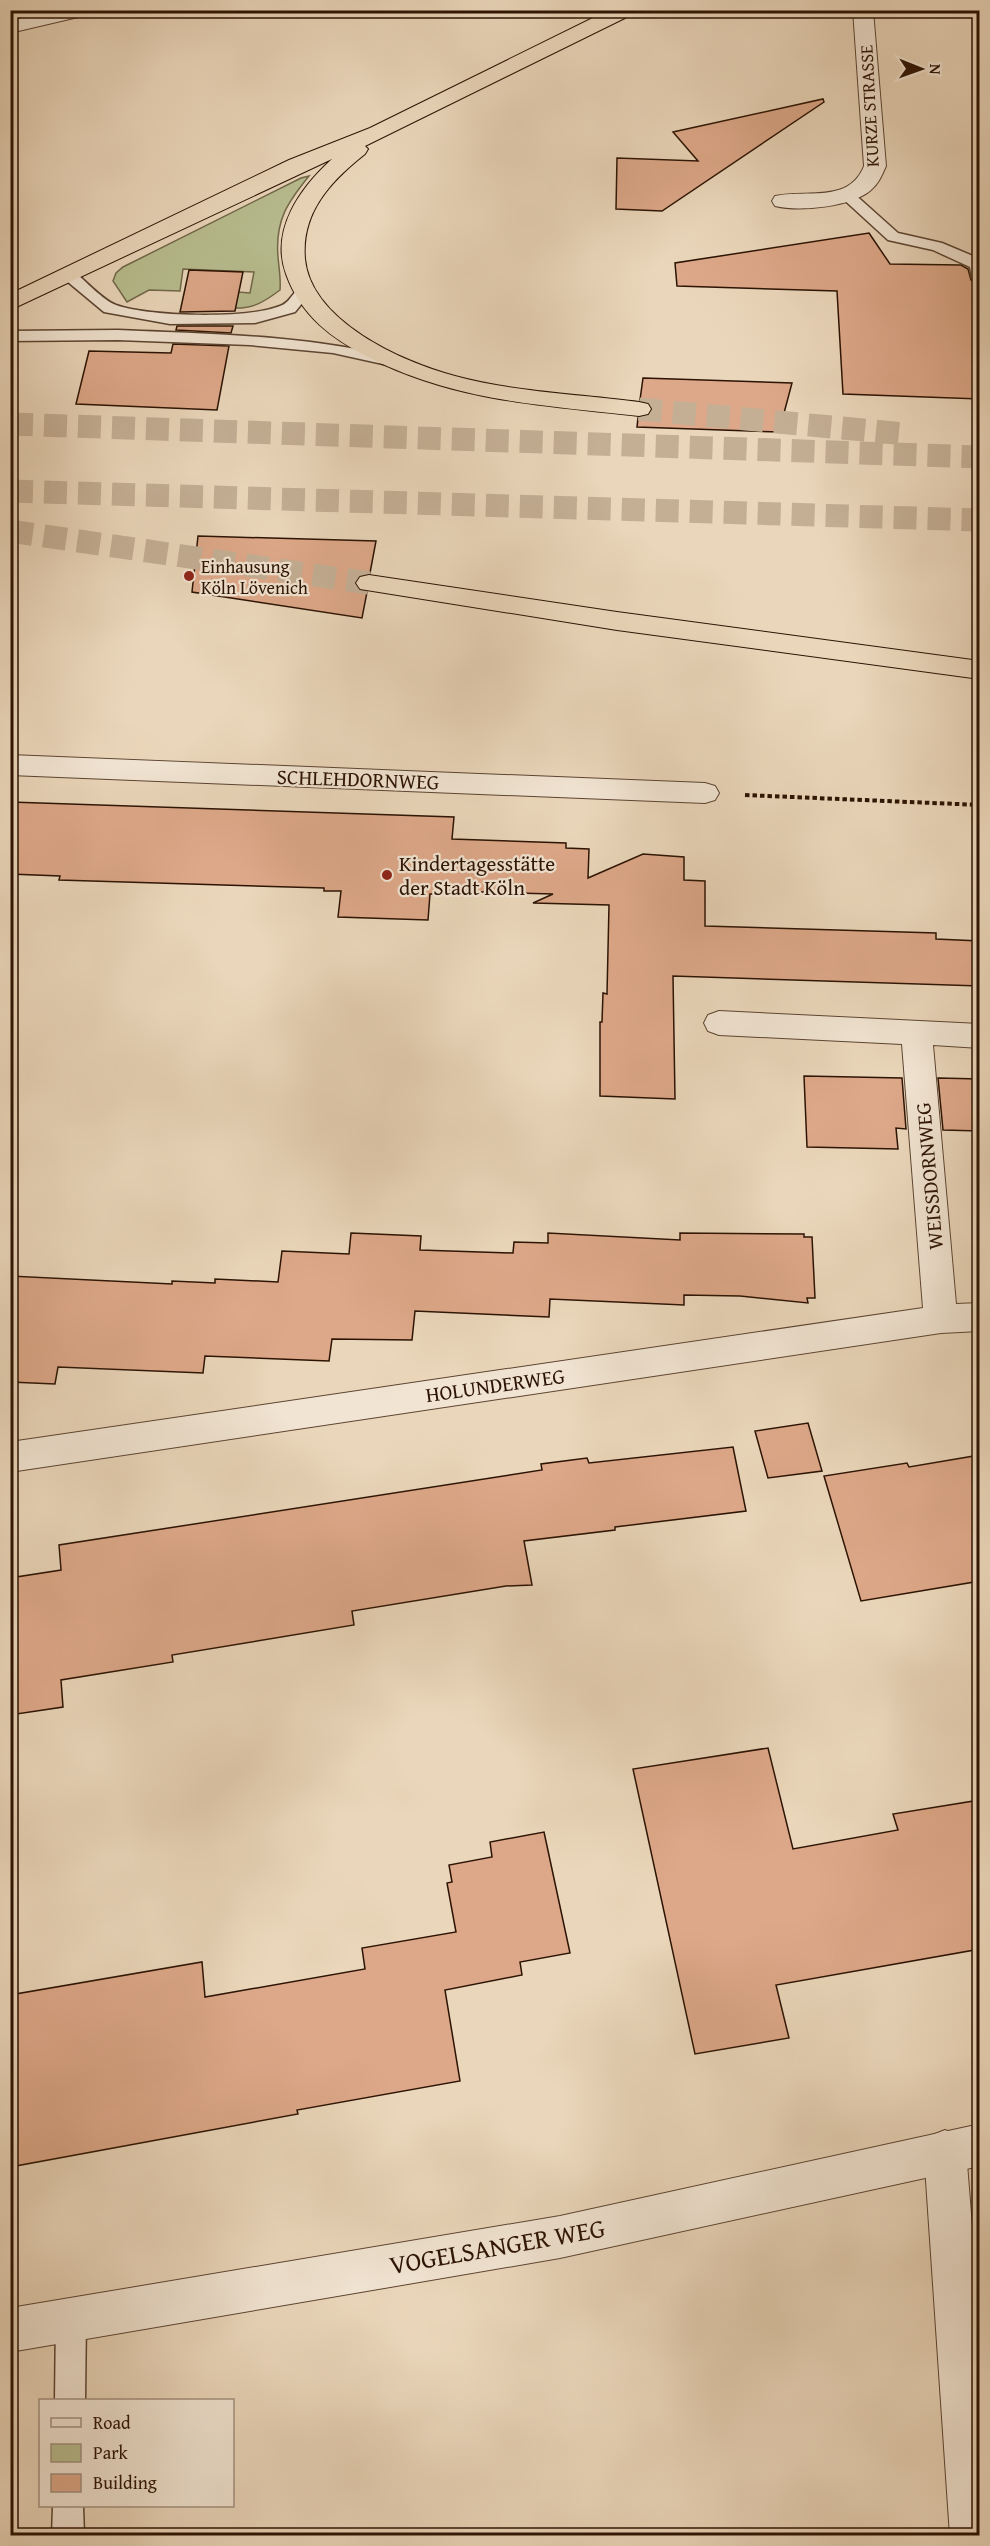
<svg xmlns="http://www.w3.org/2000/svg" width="990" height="2546" font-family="'Gentium Book Plus',serif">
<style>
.green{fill:#b7bd8f;stroke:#726849;stroke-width:1.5}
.building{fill:#dda889;stroke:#2c1303;stroke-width:1.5}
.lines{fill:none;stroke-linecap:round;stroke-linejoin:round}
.motorway-tunnel{stroke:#c4af95;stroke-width:23;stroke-dasharray:23 11;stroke-linecap:butt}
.service-casing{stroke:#5c4431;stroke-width:3}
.minor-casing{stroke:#5c4431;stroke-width:2}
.tertiary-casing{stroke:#5c4431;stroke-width:2}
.motorway-casing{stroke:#2c1303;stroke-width:2}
.path{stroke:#2c1303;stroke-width:4;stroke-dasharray:4.5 3;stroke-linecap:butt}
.service{fill:#f1e4d2;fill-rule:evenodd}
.minor{fill:#f1e4d2;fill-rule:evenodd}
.tertiary{fill:#f1e4d2;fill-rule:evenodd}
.motorway{fill:#ead6ba;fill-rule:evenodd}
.poi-dot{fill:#8f2418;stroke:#f1e4d2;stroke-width:2}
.labels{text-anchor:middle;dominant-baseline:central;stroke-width:4.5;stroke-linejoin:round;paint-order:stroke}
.far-street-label{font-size:18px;fill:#2c1303;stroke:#f1e4d2}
.far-poi-label{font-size:18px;fill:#2c1303;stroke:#f1e4d2;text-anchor:start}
.street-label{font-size:21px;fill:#2c1303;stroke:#f1e4d2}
.poi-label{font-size:21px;fill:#2c1303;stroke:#f1e4d2;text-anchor:start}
.near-street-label{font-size:26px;fill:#2c1303;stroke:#f1e4d2}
</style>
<rect width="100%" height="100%" fill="#ead6ba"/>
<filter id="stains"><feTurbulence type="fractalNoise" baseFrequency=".00333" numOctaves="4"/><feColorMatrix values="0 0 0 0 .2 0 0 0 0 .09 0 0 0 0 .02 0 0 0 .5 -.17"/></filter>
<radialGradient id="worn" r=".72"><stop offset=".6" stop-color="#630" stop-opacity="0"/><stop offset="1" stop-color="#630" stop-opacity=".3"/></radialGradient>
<path class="green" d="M 309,176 C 287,203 275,221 278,257 C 279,269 281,279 280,290 C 264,302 253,309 233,308 L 238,292 L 250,293 L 254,272 L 183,269 L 180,291 L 149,290 L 127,302 L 113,281 L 116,273 L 123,267 L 301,178 Z"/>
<path class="building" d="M 823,99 L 824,102 L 662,211 L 616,209 L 617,158 L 698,161 L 673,132 Z
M 869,233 L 890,264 L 961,265 L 968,269 L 971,280 L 980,285 L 980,399 L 843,394 L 837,291 L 677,286 L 675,263 Z
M 189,270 L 243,272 L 235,311 L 180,312 Z
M 177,326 L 233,326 L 231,333 L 176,330 Z
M 173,344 L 229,346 L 217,410 L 76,404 L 89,351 L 171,353 Z
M 643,378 L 792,383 L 779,432 L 637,427 L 638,418 L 648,416 L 653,410 L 650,403 L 640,400 Z
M 198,536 L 376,541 L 370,573 L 360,575 L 354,582 L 358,590 L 367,592 L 362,618 L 192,592 Z
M 10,802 L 454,817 L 452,839 L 566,843 L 566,848 L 589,849 L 588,878 L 643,854 L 684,857 L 684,880 L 705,881 L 705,926 L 936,933 L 936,939 L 980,941 L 980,986 L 673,976 L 675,1099 L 600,1096 L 600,1022 L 602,1022 L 603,993 L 607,994 L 609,905 L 533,903 L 553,894 L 447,891 L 447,894 L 430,894 L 428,920 L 338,917 L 341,891 L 324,891 L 324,888 L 59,880 L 60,876 L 10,874 Z
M 804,1076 L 902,1078 L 906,1129 L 896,1128 L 898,1149 L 807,1147 Z
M 938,1078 L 980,1079 L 980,1131 L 943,1130 Z
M 351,1233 L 421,1236 L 420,1250 L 513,1253 L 514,1242 L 548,1243 L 548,1233 L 680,1240 L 680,1233 L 804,1234 L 804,1237 L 812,1237 L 815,1298 L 807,1298 L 808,1303 L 740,1296 L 684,1295 L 684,1305 L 550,1299 L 549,1317 L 415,1311 L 412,1340 L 332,1339 L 329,1361 L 205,1356 L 203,1373 L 58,1367 L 55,1384 L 10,1382 L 10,1276 L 172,1284 L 172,1281 L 215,1283 L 215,1279 L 278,1282 L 282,1251 L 349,1254 Z
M 808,1423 L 822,1471 L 768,1478 L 755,1431 Z
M 733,1447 L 746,1511 L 615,1527 L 615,1530 L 524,1541 L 532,1585 L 506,1586 L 352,1611 L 354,1625 L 172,1655 L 173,1662 L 61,1680 L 63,1707 L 10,1715 L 10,1578 L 61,1570 L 59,1545 L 542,1470 L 541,1464 L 587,1458 L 589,1463 Z
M 980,1455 L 980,1581 L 861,1601 L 824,1476 L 907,1463 L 909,1467 Z
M 768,1748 L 793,1849 L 898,1830 L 893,1814 L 980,1800 L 980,1949 L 776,1985 L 789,2038 L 695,2054 L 633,1769 Z
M 544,1832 L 570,1953 L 520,1962 L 522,1975 L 445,1990 L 460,2081 L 297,2110 L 298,2114 L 10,2167 L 10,1995 L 202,1962 L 205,1997 L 365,1969 L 362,1948 L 456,1932 L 447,1883 L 452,1882 L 449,1865 L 492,1857 L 490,1842 Z"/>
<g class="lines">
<path class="motorway-tunnel" d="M 639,409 L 906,434
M 10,424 L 980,457
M 10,491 L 980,520
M 10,531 L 369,583"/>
<defs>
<path id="service" d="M 846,189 L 851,191 L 898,233 L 942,243 L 980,259 L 980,283 L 972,278 L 970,267 L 933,250 L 888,240 L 841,197 L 838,194 L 841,191 Z
M 68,269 L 74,271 C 84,280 104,301 116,305 C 149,317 248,319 280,306 C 291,303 293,289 304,286 L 312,291 L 295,312 L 255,323 L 170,324 L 104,312 L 62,277 L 60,274 Z
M 118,330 C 212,334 306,335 398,358 L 400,361 L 392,366 L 333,353 L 250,345 L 118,340 L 10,341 L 10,331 Z
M 71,2303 L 81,2308 L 86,2318 L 85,2400 L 55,2400 L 56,2318 L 61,2308 Z
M 53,2506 L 83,2506 L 84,2536 L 52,2536 Z"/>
<path id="minor" d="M 55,10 L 94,10 L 91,14 L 10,33 L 10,21 Z
M 853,10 L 873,10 L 886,166 C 882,175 879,183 871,190 C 852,207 799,212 775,206 L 772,201 L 775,196 C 806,189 849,204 864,166 Z
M 10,755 L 705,783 L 715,786 L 719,793 L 715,800 L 705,803 L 10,775 Z
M 719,1011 L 980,1024 L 980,1048 L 933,1045 L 956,1304 L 980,1303 L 980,1331 L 941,1333 L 10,1472 L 10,1442 L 923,1308 L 902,1044 L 719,1035 L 708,1031 L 704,1023 L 708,1015 Z
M 945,2130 L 960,2136 L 966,2151 L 980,2326 L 980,2536 L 950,2536 L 924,2151 L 930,2136 Z"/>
<path id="tertiary" d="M 980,2124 L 980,2166 L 560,2258 L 10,2352 L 10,2308 L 560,2216 Z"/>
<path id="motorway" d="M 609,10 L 636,10 L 633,14 L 365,146 L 368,149 L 365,154 C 331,181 301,212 305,259 C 311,321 402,362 455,376 C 514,392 578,394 639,402 L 648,404 L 651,409 L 648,414 L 639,416 C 544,405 458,402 370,358 C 332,339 301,316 286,274 C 270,230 300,188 332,159 L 10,310 L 10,294 L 289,160 L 370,128 Z
M 369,575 L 617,612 L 980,661 L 980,679 L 617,630 L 360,589 L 356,583 L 360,577 Z"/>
</defs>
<use href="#service" class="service-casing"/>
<use href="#minor" class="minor-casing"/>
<use href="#tertiary" class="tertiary-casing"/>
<use href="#motorway" class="motorway-casing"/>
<path class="path" d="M 745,795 L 980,805"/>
<use href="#service" class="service"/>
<use href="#minor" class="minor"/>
<use href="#tertiary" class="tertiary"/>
<use href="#motorway" class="motorway"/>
</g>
<g class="poi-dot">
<circle cx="189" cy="576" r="6"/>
<circle cx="387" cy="875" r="6"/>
</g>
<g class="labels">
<g class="far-street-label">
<text transform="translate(869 106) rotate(-93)">KURZE STRASSE</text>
</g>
<g class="far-poi-label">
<text x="201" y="566">Einhausung<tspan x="201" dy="21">Köln Lövenich</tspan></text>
</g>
<g class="street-label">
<text transform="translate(358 779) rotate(2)">SCHLEHDORNWEG</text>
<text transform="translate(929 1176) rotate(-95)">WEISSDORNWEG</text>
<text transform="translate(495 1385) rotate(-8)">HOLUNDERWEG</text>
</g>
<g class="poi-label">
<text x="399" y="863">Kindertagesstätte<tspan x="399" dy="24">der Stadt Köln</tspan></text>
</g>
<g class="near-street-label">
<text transform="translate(497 2246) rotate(-10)">VOGELSANGER WEG</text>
</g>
</g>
<rect width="990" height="2546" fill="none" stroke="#ead6ba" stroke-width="36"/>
<rect x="12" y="12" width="966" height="2522" fill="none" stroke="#2c1303" stroke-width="3"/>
<rect x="18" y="18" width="954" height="2510" fill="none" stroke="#2c1303" stroke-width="1.5"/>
<rect x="39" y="2399" width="195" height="108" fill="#f1e4d2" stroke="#a2907f" stroke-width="1.5"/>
<rect x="51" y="2418" width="30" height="9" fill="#f1e4d2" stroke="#a2907f" stroke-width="1.5"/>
<text x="93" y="2429" font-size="18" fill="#2c1303">Road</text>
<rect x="51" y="2444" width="30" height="18" fill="#b7bd8f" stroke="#a2907f" stroke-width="1.5"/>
<text x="93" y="2459" font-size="18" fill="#2c1303">Park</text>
<rect x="51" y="2474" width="30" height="18" fill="#dda889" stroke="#a2907f" stroke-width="1.5"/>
<text x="93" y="2489" font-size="18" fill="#2c1303">Building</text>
<g transform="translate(921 69) rotate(91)" stroke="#f1e4d2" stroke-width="4.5" paint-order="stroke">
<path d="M0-4.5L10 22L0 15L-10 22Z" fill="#2c1303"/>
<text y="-9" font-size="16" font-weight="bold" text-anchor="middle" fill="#2c1303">N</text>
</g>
<rect width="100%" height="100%" filter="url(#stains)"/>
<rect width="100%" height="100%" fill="url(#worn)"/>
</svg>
